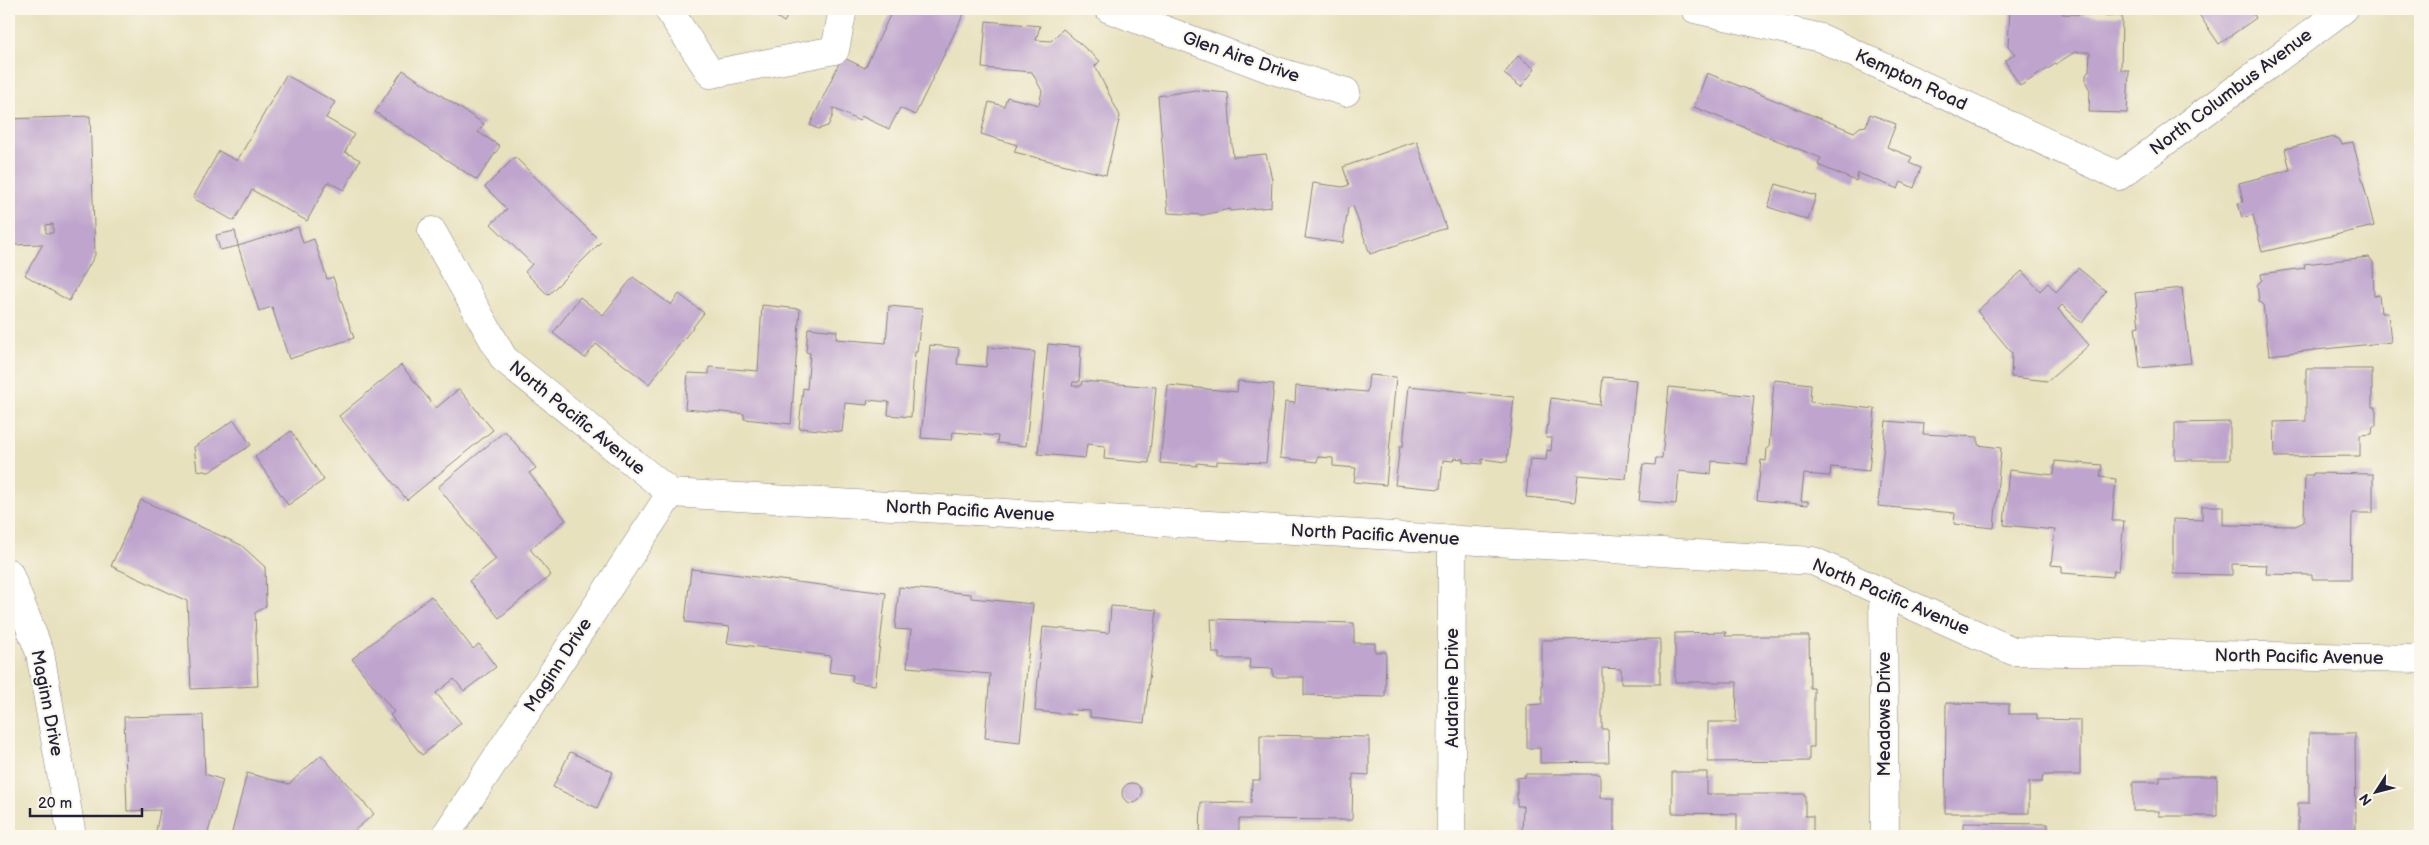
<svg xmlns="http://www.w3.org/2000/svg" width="2429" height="845" font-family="'Balsamiq Sans',sans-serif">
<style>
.building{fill:#bfa5cd;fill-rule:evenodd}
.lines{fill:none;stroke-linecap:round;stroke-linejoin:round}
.minor-casing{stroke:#85827c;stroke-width:29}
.minor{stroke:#fff;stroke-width:28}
.labels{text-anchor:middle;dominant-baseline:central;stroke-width:4.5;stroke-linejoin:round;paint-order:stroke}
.street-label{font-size:18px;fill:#22223b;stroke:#fbf7ec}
</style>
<rect width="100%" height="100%" fill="#fbf7ec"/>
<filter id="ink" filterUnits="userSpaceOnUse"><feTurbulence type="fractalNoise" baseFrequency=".02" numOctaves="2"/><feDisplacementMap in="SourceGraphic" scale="10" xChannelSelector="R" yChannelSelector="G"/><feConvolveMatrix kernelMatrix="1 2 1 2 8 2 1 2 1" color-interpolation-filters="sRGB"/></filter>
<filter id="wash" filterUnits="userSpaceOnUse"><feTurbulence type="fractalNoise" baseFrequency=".0096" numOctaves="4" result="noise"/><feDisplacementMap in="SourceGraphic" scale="20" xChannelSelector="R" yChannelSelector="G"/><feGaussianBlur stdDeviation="1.12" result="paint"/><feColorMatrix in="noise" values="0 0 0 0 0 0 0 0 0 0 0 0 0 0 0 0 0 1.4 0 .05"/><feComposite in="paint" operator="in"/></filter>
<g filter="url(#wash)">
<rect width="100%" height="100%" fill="#e8e1be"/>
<g id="blocks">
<path class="building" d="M 764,9 L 792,9 L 784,22 Z
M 893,9 L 966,9 L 915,115 L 900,108 L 889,129 L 861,116 L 859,121 L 833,108 L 833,115 L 828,126 L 818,129 L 810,125 L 842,57 L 865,68 Z
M 2010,9 L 2062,9 L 2062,14 L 2122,16 L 2121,70 L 2129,70 L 2127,113 L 2089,112 L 2090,90 L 2086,83 L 2086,75 L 2089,71 L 2090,52 L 2075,52 L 2020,86 L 2005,61 L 2015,54 L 2008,46 Z
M 2204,9 L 2250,9 L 2256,18 L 2219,44 L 2198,13 Z
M 986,21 L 1040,26 L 1036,40 L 1051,41 L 1063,29 L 1100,61 L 1095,66 L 1120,116 L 1106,175 L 1014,152 L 1017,145 L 981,134 L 989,102 L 1004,106 L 1007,97 L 1039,105 L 1042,91 L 1032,72 L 982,68 Z
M 1518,56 L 1535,69 L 1521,87 L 1504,74 Z
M 403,70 L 484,124 L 478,132 L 500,146 L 477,180 L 375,112 Z
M 1707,73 L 1854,132 L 1860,127 L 1866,126 L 1870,114 L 1896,124 L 1887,147 L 1912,157 L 1909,163 L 1921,168 L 1914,188 L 1901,182 L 1898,189 L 1858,173 L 1856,181 L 1818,165 L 1821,158 L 1694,107 Z
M 286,75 L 335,102 L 326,118 L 354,134 L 345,152 L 360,160 L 344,190 L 328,182 L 307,221 L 252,190 L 234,221 L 193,198 L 219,151 L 237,161 Z
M 1195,90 L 1228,93 L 1233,157 L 1266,154 L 1272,179 L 1271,207 L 1230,211 L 1230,209 L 1203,215 L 1168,213 L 1158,96 Z
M 90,116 L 95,255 L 69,301 L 25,275 L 43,244 L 12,245 L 9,119 ZM 53,224 L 53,233 L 46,233 L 46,225 Z
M 2334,137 L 2339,139 L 2342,144 L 2353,142 L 2374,226 L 2262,252 L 2253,215 L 2242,218 L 2238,203 L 2243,202 L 2239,183 L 2290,170 L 2285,149 Z
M 1417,141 L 1446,228 L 1370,254 L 1353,206 L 1348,208 L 1343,243 L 1305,238 L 1313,183 L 1343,187 L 1349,185 L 1343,167 Z
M 515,157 L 601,242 L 548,295 L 525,272 L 532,264 L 491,224 L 507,209 L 485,187 Z
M 1776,184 L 1816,196 L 1808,220 L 1768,207 Z
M 298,227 L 303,243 L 314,239 L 327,279 L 333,277 L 354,338 L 289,359 L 272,307 L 259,311 L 238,246 Z
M 235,231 L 238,246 L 220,250 L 216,235 Z
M 2369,257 L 2373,262 L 2374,296 L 2379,295 L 2381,313 L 2388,313 L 2391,342 L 2269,355 L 2263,304 L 2259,301 L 2257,285 L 2262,280 L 2261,274 L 2305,268 L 2304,264 Z
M 2078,268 L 2106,291 L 2082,323 L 2062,305 L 2058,309 L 2089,345 L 2048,381 L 2011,377 L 2012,353 L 1977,311 L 2022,271 L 2040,291 L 2048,283 L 2056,292 Z
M 633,277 L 671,305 L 679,294 L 704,313 L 649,384 L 596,344 L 585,358 L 553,333 L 580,297 L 603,315 Z
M 2182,288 L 2191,363 L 2140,368 L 2135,327 L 2139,326 L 2135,293 Z
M 762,305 L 800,309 L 791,424 L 744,419 L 744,414 L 685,409 L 688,373 L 709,374 L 709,367 L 758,371 Z
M 889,306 L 922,309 L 917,352 L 915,352 L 911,417 L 888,415 L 889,402 L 868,400 L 867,405 L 845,403 L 842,432 L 799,428 L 803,388 L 807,389 L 810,353 L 806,352 L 808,328 L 837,331 L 836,339 L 886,343 Z
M 1048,344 L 1081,347 L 1079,382 L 1073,382 L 1072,386 L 1081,386 L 1082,381 L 1156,387 L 1149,463 L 1104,459 L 1105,446 L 1087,444 L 1085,458 L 1038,454 Z
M 930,345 L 959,348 L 957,364 L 986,367 L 988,347 L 1035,352 L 1026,446 L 997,443 L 998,436 L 953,432 L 952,440 L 921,438 Z
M 401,365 L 436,408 L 459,389 L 493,430 L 407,500 L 339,416 Z
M 2306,369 L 2372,369 L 2372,407 L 2376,407 L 2376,426 L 2373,426 L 2372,434 L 2360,435 L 2360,456 L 2275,457 L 2274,422 L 2306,421 Z
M 1369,375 L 1396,377 L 1386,485 L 1354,482 L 1356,468 L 1333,466 L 1333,458 L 1318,457 L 1317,462 L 1280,458 L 1285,402 L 1295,403 L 1296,386 L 1367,392 Z
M 1603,377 L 1636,380 L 1626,479 L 1578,475 L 1575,502 L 1526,497 L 1530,459 L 1546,460 L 1547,450 L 1551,451 L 1552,438 L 1546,438 L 1551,398 L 1600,405 Z
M 1774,380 L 1811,384 L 1810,402 L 1875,409 L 1869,471 L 1831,467 L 1830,476 L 1804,474 L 1801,501 L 1808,501 L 1808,505 L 1757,500 L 1761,460 L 1766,461 L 1767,448 L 1769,448 Z
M 1238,381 L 1274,384 L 1266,463 L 1217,461 L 1217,465 L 1197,463 L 1197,466 L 1160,463 L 1168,385 L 1237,392 Z
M 1409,386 L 1514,397 L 1507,462 L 1482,459 L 1482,464 L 1463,462 L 1463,459 L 1454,458 L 1453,461 L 1443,460 L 1440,489 L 1395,485 L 1400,446 L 1403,446 Z
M 1669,387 L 1754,396 L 1747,464 L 1712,461 L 1711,474 L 1679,471 L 1676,504 L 1639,501 L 1643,464 L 1655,465 L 1656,458 L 1662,458 Z
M 234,420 L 251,445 L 209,472 L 197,470 L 194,447 Z
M 1886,421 L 1924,424 L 1923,434 L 1978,437 L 1978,445 L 2001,448 L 1994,528 L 1954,524 L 1955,513 L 1878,506 Z
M 2230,422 L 2230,460 L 2175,460 L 2175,423 Z
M 291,431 L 324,480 L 288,505 L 255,457 Z
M 505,431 L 536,468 L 529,473 L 566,520 L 530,549 L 551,575 L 499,618 L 469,581 L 496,559 L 438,487 Z
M 2055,461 L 2102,465 L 2100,477 L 2116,479 L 2112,521 L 2124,521 L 2119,571 L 2114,570 L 2113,577 L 2062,573 L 2062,566 L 2051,565 L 2055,530 L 2004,525 L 2009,470 L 2054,475 Z
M 2313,473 L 2373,474 L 2373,513 L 2352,513 L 2351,579 L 2312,579 L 2312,575 L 2266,574 L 2267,565 L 2232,564 L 2232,575 L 2173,574 L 2173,519 L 2202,520 L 2202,506 L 2223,506 L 2223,525 L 2295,526 L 2304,522 L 2305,475 L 2313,475 Z
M 141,500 L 241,545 L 265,567 L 266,606 L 255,613 L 258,686 L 191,689 L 187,601 L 111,566 Z
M 691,569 L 886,593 L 875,685 L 852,682 L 853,675 L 829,672 L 831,656 L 727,643 L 730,627 L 685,622 Z
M 899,587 L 971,594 L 971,598 L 1033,604 L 1020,742 L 985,738 L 990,674 L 907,667 L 911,630 L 895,629 Z
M 431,596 L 473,649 L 479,644 L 496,667 L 464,691 L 454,679 L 436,693 L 461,723 L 422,755 L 390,715 L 394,712 L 352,659 Z
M 1111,606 L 1157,610 L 1144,723 L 1090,717 L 1090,711 L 1075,710 L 1076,715 L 1035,711 L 1043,627 L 1109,633 Z
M 1211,619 L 1354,623 L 1354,643 L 1375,643 L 1375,652 L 1386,652 L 1385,697 L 1304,695 L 1304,677 L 1273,677 L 1273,669 L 1249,668 L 1250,659 L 1219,659 L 1219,653 L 1213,653 Z
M 1726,632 L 1725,636 L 1809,636 L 1810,688 L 1814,688 L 1814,747 L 1809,747 L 1809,761 L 1708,762 L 1708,722 L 1736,722 L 1737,682 L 1675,682 L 1675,633 Z
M 1660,639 L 1660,684 L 1621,684 L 1621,669 L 1602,668 L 1602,729 L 1608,729 L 1609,762 L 1540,763 L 1540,748 L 1527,748 L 1527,705 L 1542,704 L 1542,640 Z
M 1946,703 L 2009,704 L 2009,714 L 2037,714 L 2037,719 L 2080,720 L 2080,775 L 2043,775 L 2042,782 L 2029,782 L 2029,813 L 1945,813 Z
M 203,715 L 205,774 L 223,780 L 207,836 L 155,836 L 160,810 L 127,811 L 124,717 Z
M 2309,733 L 2355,733 L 2356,836 L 2298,836 L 2298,803 L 2309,803 Z
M 1260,735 L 1369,737 L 1369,775 L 1353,774 L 1352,820 L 1239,819 L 1239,836 L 1200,836 L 1201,802 L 1251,803 L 1252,780 L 1260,780 Z
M 570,752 L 613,772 L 597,808 L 553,787 Z
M 321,755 L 374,814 L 348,836 L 231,836 L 247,773 L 289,784 Z
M 1672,772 L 1707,772 L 1707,794 L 1805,794 L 1805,816 L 1813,816 L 1813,836 L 1737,836 L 1737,814 L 1672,813 Z
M 1525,774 L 1600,774 L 1600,798 L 1614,798 L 1614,836 L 1522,836 L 1523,806 L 1517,806 L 1517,778 L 1525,777 Z
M 2160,776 L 2217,776 L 2217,816 L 2159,816 L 2159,811 L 2133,811 L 2133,782 L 2160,782 Z
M1122 793a10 10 0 1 1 20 0a10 10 0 1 1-20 0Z
M 1963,823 L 2048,824 L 2048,836 L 1963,836 Z"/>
</g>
</g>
<g filter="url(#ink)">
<use href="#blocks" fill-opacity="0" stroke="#85827c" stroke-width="1"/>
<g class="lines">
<defs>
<path id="minor" d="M 668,9 L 711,74 L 835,50 L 843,9
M 1109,9 L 1270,69 L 1346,92
M 1695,9 L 1821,38 L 2119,176 L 2344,9
M 432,231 L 504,359 L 671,493 L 1813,561 L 2013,651 L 2420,659
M 9,573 L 40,653 L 72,836
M 1883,592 L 1885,836
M 445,836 L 671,493
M 1451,836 L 1452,539"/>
</defs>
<use href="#minor" class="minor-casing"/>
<use href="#minor" class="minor"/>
</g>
</g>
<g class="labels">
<g class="street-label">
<text transform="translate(1241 57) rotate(19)">Glen Aire Drive</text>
<text transform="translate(1911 80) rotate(25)">Kempton Road</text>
<text transform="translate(2231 92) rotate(-37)">North Columbus Avenue</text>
<text transform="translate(577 418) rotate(39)">North Pacific Avenue</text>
<text transform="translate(970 511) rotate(3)">North Pacific Avenue</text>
<text transform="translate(1375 535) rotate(3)">North Pacific Avenue</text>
<text transform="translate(1891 597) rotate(23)">North Pacific Avenue</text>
<text transform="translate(2299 657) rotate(1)">North Pacific Avenue</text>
<text transform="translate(558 665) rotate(-57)">Maginn Drive</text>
<text transform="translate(1452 688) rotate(-90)">Audraine Drive</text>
<text transform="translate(47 703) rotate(79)">Maginn Drive</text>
<text transform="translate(1884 714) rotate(-90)">Meadows Drive</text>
</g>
</g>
<rect width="2429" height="845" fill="none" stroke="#fbf7ec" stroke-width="30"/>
<g transform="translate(2376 792) rotate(234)" stroke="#fbf7ec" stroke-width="4" paint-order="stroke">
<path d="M0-4L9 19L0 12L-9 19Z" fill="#22223b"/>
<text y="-8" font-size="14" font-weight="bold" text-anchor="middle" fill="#22223b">N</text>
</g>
<path d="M30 808v8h112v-8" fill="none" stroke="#22223b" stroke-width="2.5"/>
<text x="38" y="808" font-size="15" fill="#22223b" stroke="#fbf7ec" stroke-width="4" paint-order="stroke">20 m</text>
</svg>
